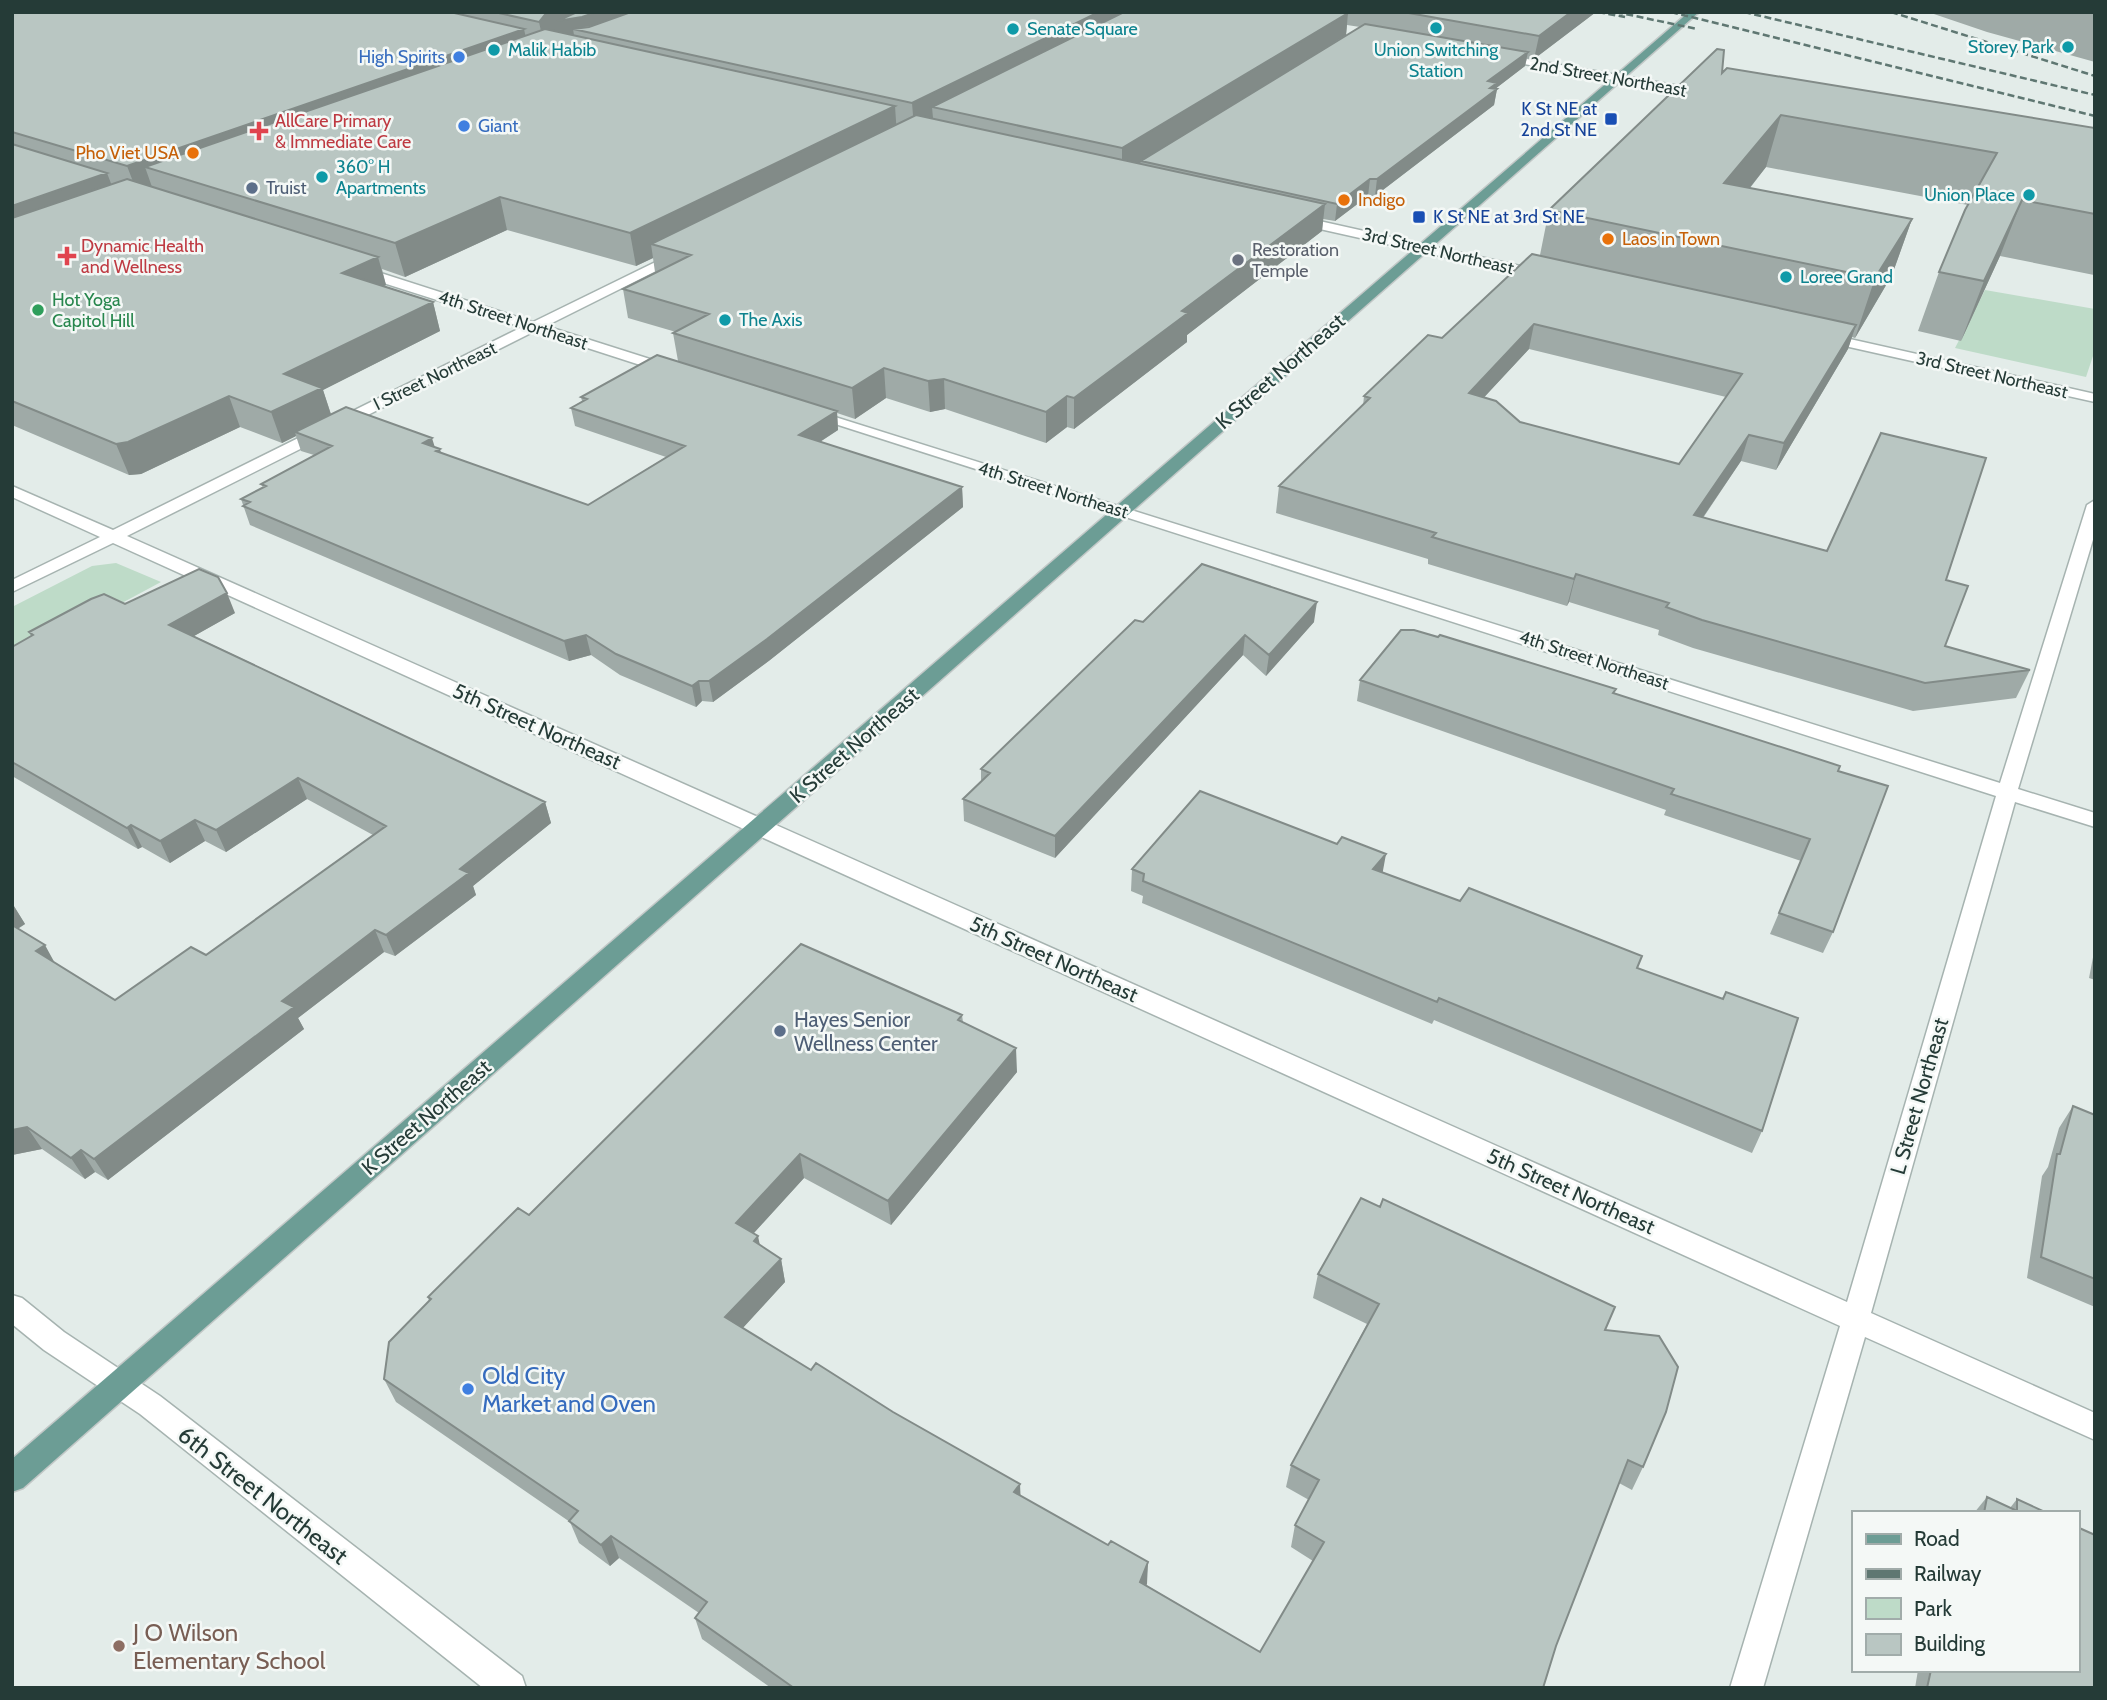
<svg xmlns="http://www.w3.org/2000/svg" width="2107" height="1700" font-family="Cabin,sans-serif">
<style>
.green{fill:#bedbc8}
.lines{fill:none;stroke-linecap:round;stroke-linejoin:round}
.minor-casing{stroke:#a6b3b0;stroke-width:3}
.major-casing{stroke:#c2c8c7;stroke-width:3}
.minor{fill:#fff;fill-rule:evenodd}
.major{fill:#6c9d95;fill-rule:evenodd}
.rail{stroke:#5f7772;stroke-width:2.5;stroke-dasharray:7 3.5;stroke-linecap:butt}
.wall{fill:#9faaa7;fill-rule:evenodd}
.shaded-wall{fill:#828b88}
.building{fill:#b9c6c2;stroke:#828b88;stroke-width:2;fill-rule:evenodd}
.culture-dot{fill:#0f9aa8;stroke:#f4f8f6;stroke-width:2.5}
.shop-dot{fill:#3f7fe0;stroke:#f4f8f6;stroke-width:2.5}
.transit-dot{fill:#1a4fb4;stroke:#f4f8f6;stroke-width:2.5}
.health-dot{fill:#e0444e;stroke:#f4f8f6;stroke-width:2.5}
.food-dot{fill:#e8710a;stroke:#f4f8f6;stroke-width:2.5}
.service-dot{fill:#5c6f8a;stroke:#f4f8f6;stroke-width:2.5}
.worship-dot{fill:#6b7280;stroke:#f4f8f6;stroke-width:2.5}
.leisure-dot{fill:#2e9e5b;stroke:#f4f8f6;stroke-width:2.5}
.education-dot{fill:#8d6e63;stroke:#f4f8f6;stroke-width:2.5}
.labels{text-anchor:middle;dominant-baseline:central;stroke-width:5;stroke-linejoin:round;paint-order:stroke}
.far-culture-label{font-size:18px;fill:#0d838f;stroke:#f4f8f6;text-anchor:start}
.far-shop-label{font-size:18px;fill:#366cbe;stroke:#f4f8f6;text-anchor:end}
.far-street-label{font-size:18px;fill:#253b37;stroke:#f4f8f6}
.far-transit-label{font-size:18px;fill:#164399;stroke:#f4f8f6;text-anchor:end}
.far-health-label{font-size:18px;fill:#be3a42;stroke:#f4f8f6;text-anchor:start}
.far-food-label{font-size:18px;fill:#c56008;stroke:#f4f8f6;text-anchor:start}
.far-service-label{font-size:18px;fill:#4e5e75;stroke:#f4f8f6;text-anchor:start}
.far-worship-label{font-size:18px;fill:#5b616d;stroke:#f4f8f6;text-anchor:start}
.far-leisure-label{font-size:18px;fill:#27864d;stroke:#f4f8f6;text-anchor:start}
.street-label{font-size:21px;fill:#253b37;stroke:#f4f8f6}
.service-label{font-size:21px;fill:#4e5e75;stroke:#f4f8f6;text-anchor:start}
.near-shop-label{font-size:24px;fill:#366cbe;stroke:#f4f8f6;text-anchor:start}
.near-street-label{font-size:24px;fill:#253b37;stroke:#f4f8f6}
.near-education-label{font-size:24px;fill:#785e54;stroke:#f4f8f6;text-anchor:start}
</style>
<rect width="100%" height="100%" fill="#e3ece9"/>
<path class="green" d="M 1985,290 L 2095,309 L 2095,350 L 2086,377 L 1955,348 Z
M 116,563 L 161,582 L 12,662 L 12,607 L 92,566 Z"/>
<g class="lines">
<defs>
<path id="minor" d="M 1499,54 L 1702,90 L 1707,93 L 1702,96 L 1496,59 Z
M 1297,216 L 1543,271 L 1549,275 L 1543,279 L 1293,223 L 1291,220 Z
M 678,251 L 684,255 L 682,258 L 546,326 L 675,367 L 675,373 L 665,373 L 535,331 L 127,536 L 1847,1302 L 1996,796 L 804,414 L 811,410 L 816,411 L 2000,783 L 2087,505 L 2095,500 L 2095,533 L 2018,789 L 2095,813 L 2095,827 L 2015,802 L 1871,1313 L 2095,1413 L 2095,1440 L 1865,1337 L 1763,1688 L 1730,1688 L 1840,1326 L 113,543 L 12,592 L 12,580 L 100,537 L 12,497 L 12,486 L 113,530 L 522,327 L 352,273 L 352,267 L 362,267 L 533,322 Z
M 1823,333 L 2095,394 L 2095,402 L 1818,340 L 1818,334 Z
M 12,1295 L 22,1298 L 64,1332 L 160,1396 L 522,1676 L 526,1688 L 483,1688 L 140,1414 L 44,1350 L 12,1324 Z"/>
<path id="major" d="M 1689,12 L 1699,12 L 23,1488 L 12,1492 L 12,1459 Z"/>
</defs>
<use href="#minor" class="minor-casing"/>
<use href="#major" class="major-casing"/>
<use href="#minor" class="minor"/>
<use href="#major" class="major"/>
<path class="rail" d="M 1598,12 L 1625,17
M 1616,12 L 1697,29
M 1671,12 L 2095,116
M 1744,12 L 2095,95
M 1891,12 L 2095,76"/>
</g>
<path class="wall" d="M 12,12 L 1596,12 L 1534,59 L 1527,58 L 1525,66 L 1495,89 L 1497,89 L 1494,105 L 1375,196 L 1368,196 L 1335,221 L 1323,219 L 1322,231 L 1187,335 L 1187,342 L 1074,429 L 1067,427 L 1046,443 L 945,409 L 930,412 L 886,398 L 855,419 L 837,413 L 838,430 L 820,442 L 962,487 L 963,507 L 770,660 L 713,702 L 702,701 L 696,707 L 620,675 L 591,655 L 569,661 L 250,525 L 241,499 L 263,488 L 261,484 L 314,455 L 301,451 L 296,436 L 282,443 L 240,427 L 141,474 L 129,475 L 12,425 ZM 1347,25 L 1360,27 L 1203,124 L 1346,35 ZM 507,230 L 636,266 L 653,258 L 655,272 L 657,272 L 623,289 L 628,318 L 676,332 L 673,333 L 678,361 L 581,397 L 582,401 L 571,408 L 575,426 L 666,457 L 588,505 L 441,453 L 435,447 L 331,414 L 323,390 L 440,331 L 433,302 L 384,286 L 386,285 L 382,269 L 405,277 Z
M 1928,12 L 2095,12 L 2095,62 L 1987,32 Z
M 1722,73 L 2095,128 L 2095,272 L 2094,275 L 2000,256 L 1961,341 L 1918,331 L 1939,272 L 1968,205 L 1766,167 L 1750,188 L 1912,219 L 1892,275 L 1855,338 L 1852,337 L 1848,349 L 1776,470 L 1741,461 L 1703,518 L 1827,551 L 1946,580 L 1945,646 L 2030,670 L 2016,698 L 1913,711 L 1693,648 L 1658,635 L 1659,630 L 1569,602 L 1567,606 L 1428,564 L 1428,559 L 1276,513 L 1279,486 L 1363,406 L 1364,396 L 1442,338 L 1540,255 L 1549,210 ZM 1529,349 L 1726,397 L 1679,464 L 1520,422 L 1484,397 Z
M 125,604 L 235,613 L 194,636 L 545,802 L 551,823 L 473,886 L 476,895 L 395,956 L 384,952 L 298,1018 L 304,1029 L 108,1180 L 95,1172 L 85,1179 L 42,1149 L 12,1155 L 12,903 L 25,924 L 18,929 L 55,964 L 115,1000 L 206,955 L 373,835 L 307,799 L 226,852 L 205,841 L 170,863 L 142,847 L 138,849 L 12,776 L 12,647 L 31,636 L 29,632 Z
M 1143,622 L 1314,622 L 1266,676 L 1243,655 L 1055,858 L 964,821 L 963,799 L 981,782 L 981,769 Z
M 1360,680 L 1614,694 L 1838,771 L 1833,932 L 1823,953 L 1770,934 L 1801,861 L 1664,815 L 1666,810 L 1357,701 Z
M 1132,869 L 1382,872 L 1638,968 L 1762,1131 L 1752,1153 L 1434,1020 L 1432,1024 L 1142,903 L 1143,896 L 1131,891 Z
M 2095,947 L 2095,980 L 2089,978 Z
M 962,1015 L 963,1022 L 1017,1072 L 891,1225 L 804,1178 L 754,1233 L 760,1246 L 781,1259 L 785,1282 L 742,1328 L 811,1370 L 893,1412 L 1020,1484 L 1020,1496 L 1108,1545 L 1148,1562 L 1146,1585 L 1260,1652 L 1313,1561 L 1291,1547 L 1295,1525 L 1309,1500 L 1286,1487 L 1291,1465 L 1367,1324 L 1313,1298 L 1318,1274 L 1606,1330 L 1643,1467 L 1632,1490 L 1619,1483 L 1556,1646 L 1543,1688 L 771,1688 L 702,1639 L 695,1618 L 699,1613 L 619,1558 L 610,1566 L 579,1543 L 570,1522 L 396,1402 L 384,1379 L 429,1301 L 428,1297 L 529,1215 Z
M 2073,1106 L 2095,1115 L 2095,1307 L 2027,1278 L 2042,1176 L 2048,1167 L 2059,1128 Z
M 1987,1497 L 2010,1508 L 2017,1499 L 2047,1513 L 1974,1513 Z
M 1918,1670 L 2077,1670 L 2095,1688 L 1915,1688 Z"/>
<path class="shaded-wall" d="M 547,12 L 668,12 L 573,29 L 575,41 L 561,43 L 558,31 L 552,34 L 544,45 L 539,22 Z
M 1099,12 L 1144,12 L 932,107 L 933,118 L 914,127 L 912,103 Z
M 1571,12 L 1596,12 L 1534,59 L 1539,36 Z
M 1348,13 L 1346,35 L 1122,174 L 1122,148 Z
M 524,29 L 529,52 L 145,167 L 152,187 L 137,192 L 127,166 Z
M 1528,52 L 1525,66 L 1495,89 L 1497,89 L 1494,105 L 1375,196 L 1377,179 L 1488,81 Z
M 895,106 L 897,136 L 651,244 L 653,258 L 636,266 L 630,233 Z
M 1781,115 L 1766,167 L 1710,238 L 1724,183 Z
M 107,173 L 117,199 L 12,237 L 12,206 Z
M 1370,179 L 1368,196 L 1335,221 L 1337,204 Z
M 500,197 L 507,230 L 405,277 L 395,243 Z
M 2022,200 L 2000,256 L 1961,341 L 1984,281 Z
M 1325,204 L 1322,231 L 1187,335 L 1187,342 L 1074,429 L 1074,398 L 1182,311 Z
M 1912,219 L 1892,275 L 1855,338 L 1875,278 Z
M 378,257 L 386,285 L 351,301 L 342,273 Z
M 433,302 L 440,331 L 323,390 L 332,418 L 295,432 L 296,436 L 282,443 L 271,412 L 284,374 Z
M 1534,324 L 1529,349 L 1464,419 L 1469,393 Z
M 1856,325 L 1848,349 L 1776,470 L 1784,443 Z
M 884,368 L 886,398 L 855,419 L 852,388 Z
M 944,379 L 945,409 L 930,412 L 928,381 Z
M 229,396 L 240,427 L 141,474 L 129,475 L 116,444 Z
M 1067,396 L 1067,427 L 1046,443 L 1046,412 Z
M 837,411 L 838,430 L 801,454 L 799,435 Z
M 1749,435 L 1741,461 L 1686,542 L 1694,515 Z
M 432,438 L 436,451 L 440,449 L 445,468 L 423,443 Z
M 962,487 L 963,507 L 770,660 L 713,702 L 709,681 Z
M 1576,574 L 1569,602 L 1567,606 L 1574,579 Z
M 227,593 L 235,613 L 178,645 L 169,625 Z
M 1317,602 L 1314,622 L 1266,676 L 1269,655 Z
M 586,635 L 591,655 L 569,661 L 564,641 Z
M 1245,635 L 1243,655 L 1055,858 L 1055,836 Z
M 699,681 L 702,701 L 696,707 L 692,686 Z
M 298,778 L 307,799 L 226,852 L 216,830 Z
M 545,802 L 551,823 L 473,886 L 476,895 L 395,956 L 386,935 L 460,869 Z
M 195,820 L 205,841 L 170,863 L 160,841 Z
M 131,825 L 142,847 L 138,849 L 127,828 Z
M 1386,854 L 1382,876 L 1373,869 Z
M 12,903 L 25,924 L 12,932 Z
M 375,930 L 384,952 L 298,1018 L 304,1029 L 108,1180 L 94,1159 L 282,1001 Z
M 45,945 L 57,967 L 36,951 Z
M 1016,1048 L 1017,1072 L 891,1225 L 888,1201 Z
M 27,1127 L 42,1149 L 12,1155 L 12,1130 Z
M 81,1150 L 95,1172 L 85,1179 L 71,1158 Z
M 800,1154 L 804,1178 L 741,1247 L 736,1223 Z
M 758,1236 L 763,1260 L 754,1241 Z
M 781,1259 L 785,1282 L 731,1341 L 725,1317 Z
M 1020,1484 L 1021,1506 L 1014,1492 Z
M 611,1536 L 619,1558 L 610,1566 L 601,1545 Z
M 1148,1562 L 1147,1584 L 1138,1603 L 1140,1582 Z"/>
<path class="building" d="M 12,12 L 450,12 L 524,29 L 127,166 L 12,132 Z
M 494,12 L 547,12 L 539,22 Z
M 577,12 L 597,12 L 582,17 L 557,21 Z
M 631,12 L 1099,12 L 912,103 L 573,29 L 589,27 Z
M 1124,12 L 1346,12 L 1348,13 L 1122,148 L 932,107 Z
M 1403,12 L 1571,12 L 1539,36 Z
M 1365,24 L 1528,52 L 1488,81 L 1497,83 L 1490,88 L 1497,89 L 1377,179 L 1370,179 L 1337,204 L 1141,161 Z
M 545,29 L 895,106 L 630,233 L 500,197 L 395,243 L 145,167 Z
M 1717,49 L 1724,50 L 1722,73 L 1727,68 L 2095,128 L 2095,214 L 2022,200 L 1984,281 L 1939,272 L 1965,210 L 1997,153 L 1781,115 L 1724,183 L 1912,219 L 1875,278 L 1549,210 Z
M 916,115 L 1325,204 L 1182,311 L 1188,313 L 1074,398 L 1067,396 L 1046,412 L 944,379 L 928,381 L 884,368 L 852,388 L 673,333 L 709,314 L 623,289 L 691,255 L 651,244 Z
M 12,144 L 107,173 L 12,206 Z
M 127,179 L 378,257 L 342,273 L 433,302 L 284,374 L 322,388 L 271,412 L 229,396 L 128,442 L 116,444 L 12,401 L 12,218 Z
M 1532,254 L 1856,325 L 1784,443 L 1749,435 L 1694,515 L 1827,551 L 1881,433 L 1986,458 L 1946,580 L 1968,586 L 1945,646 L 2030,670 L 1925,683 L 1702,620 L 1666,607 L 1669,603 L 1576,574 L 1574,579 L 1432,537 L 1436,533 L 1279,486 L 1370,398 L 1364,396 L 1428,335 L 1442,338 ZM 1534,324 L 1742,374 L 1679,464 L 1520,422 L 1496,401 L 1469,393 Z
M 657,355 L 837,411 L 799,435 L 962,487 L 767,639 L 709,681 L 699,681 L 692,686 L 616,654 L 586,635 L 564,641 L 243,506 L 250,502 L 241,499 L 266,486 L 261,484 L 332,446 L 295,432 L 346,407 L 432,438 L 423,443 L 440,449 L 436,451 L 588,505 L 685,446 L 571,408 L 587,399 L 581,397 Z
M 1202,564 L 1317,602 L 1269,655 L 1245,635 L 1055,836 L 963,799 L 990,773 L 981,769 L 1135,620 L 1143,622 Z
M 199,569 L 218,577 L 227,593 L 169,625 L 545,802 L 460,869 L 469,873 L 386,935 L 375,930 L 282,1001 L 294,1007 L 94,1159 L 81,1150 L 71,1158 L 27,1127 L 12,1130 L 12,925 L 45,945 L 36,951 L 115,1000 L 191,947 L 206,955 L 386,826 L 298,778 L 216,830 L 195,820 L 160,841 L 131,825 L 127,828 L 12,762 L 12,647 L 33,635 L 29,632 L 91,599 L 104,594 L 125,604 Z
M 1401,630 L 1414,630 L 1438,637 L 1440,635 L 1616,689 L 1613,693 L 1840,766 L 1838,771 L 1888,786 L 1833,932 L 1779,913 L 1810,839 L 1671,794 L 1674,789 L 1360,680 Z
M 1200,791 L 1337,844 L 1342,837 L 1386,854 L 1373,869 L 1460,901 L 1469,888 L 1642,956 L 1637,968 L 1723,999 L 1726,992 L 1798,1018 L 1762,1131 L 1439,998 L 1437,1002 L 1143,881 L 1144,874 L 1132,869 Z
M 801,944 L 962,1015 L 958,1020 L 1016,1048 L 888,1201 L 800,1154 L 736,1223 L 758,1236 L 754,1241 L 781,1259 L 725,1317 L 811,1370 L 816,1363 L 893,1412 L 1020,1484 L 1014,1492 L 1108,1545 L 1111,1541 L 1148,1562 L 1140,1582 L 1260,1652 L 1324,1542 L 1295,1525 L 1319,1480 L 1291,1465 L 1379,1304 L 1318,1274 L 1361,1198 L 1380,1207 L 1383,1199 L 1615,1307 L 1605,1330 L 1659,1336 L 1678,1367 L 1666,1412 L 1643,1467 L 1628,1460 L 1556,1646 L 1543,1688 L 794,1688 L 695,1618 L 707,1602 L 611,1536 L 601,1545 L 569,1521 L 578,1511 L 384,1379 L 389,1342 L 431,1299 L 428,1297 L 518,1208 L 529,1215 Z
M 2073,1106 L 2095,1115 L 2095,1279 L 2041,1257 L 2057,1154 L 2060,1154 Z
M 1987,1497 L 2017,1511 L 2017,1499 L 2047,1513 L 1984,1513 Z
M 2077,1527 L 2095,1535 L 2095,1688 L 1927,1688 L 1931,1670 L 2077,1670 Z"/>
<g class="culture-dot">
<circle cx="1436" cy="28" r="7"/>
<circle cx="1013" cy="29" r="7"/>
<circle cx="2068" cy="47" r="7"/>
<circle cx="494" cy="50" r="7"/>
<circle cx="322" cy="177" r="7"/>
<circle cx="2029" cy="195" r="7"/>
<circle cx="1786" cy="277" r="7"/>
<circle cx="725" cy="320" r="7"/>
</g>
<g class="shop-dot">
<circle cx="459" cy="57" r="7"/>
<circle cx="464" cy="126" r="7"/>
<circle cx="468" cy="1389" r="7"/>
</g>
<g class="transit-dot">
<rect x="1604" y="112" width="14" height="14" rx="3.5"/>
<rect x="1412" y="210" width="14" height="14" rx="3.5"/>
</g>
<g class="health-dot">
<path d="M255.5 120.5h7v7h7v7h-7v7h-7v-7h-7v-7h7z"/>
<path d="M63.5 245.5h7v7h7v7h-7v7h-7v-7h-7v-7h7z"/>
</g>
<g class="food-dot">
<circle cx="193" cy="153" r="7"/>
<circle cx="1344" cy="200" r="7"/>
<circle cx="1608" cy="239" r="7"/>
</g>
<g class="service-dot">
<circle cx="252" cy="188" r="7"/>
<circle cx="780" cy="1031" r="7"/>
</g>
<circle class="worship-dot" cx="1238" cy="260" r="7"/>
<circle class="leisure-dot" cx="38" cy="310" r="7"/>
<circle class="education-dot" cx="119" cy="1646" r="7"/>
<g class="labels">
<g class="far-culture-label">
<text x="1027" y="29">Senate Square</text>
<text x="2054" y="47" text-anchor="end">Storey Park</text>
<text x="508" y="50">Malik Habib</text>
<text x="1436" y="50" text-anchor="middle">Union Switching<tspan x="1436" dy="21">Station</tspan></text>
<text x="336" y="167">360° H<tspan x="336" dy="21">Apartments</tspan></text>
<text x="2015" y="195" text-anchor="end">Union Place</text>
<text x="1800" y="277">Loree Grand</text>
<text x="739" y="320">The Axis</text>
</g>
<g class="far-shop-label">
<text x="445" y="57">High Spirits</text>
<text x="478" y="126" text-anchor="start">Giant</text>
</g>
<g class="far-street-label">
<text transform="translate(1608 77) rotate(10)">2nd Street Northeast</text>
<text transform="translate(1438 251) rotate(13)">3rd Street Northeast</text>
<text transform="translate(513 320) rotate(18)">4th Street Northeast</text>
<text transform="translate(1992 375) rotate(13)">3rd Street Northeast</text>
<text transform="translate(435 376) rotate(-26)">I Street Northeast</text>
<text transform="translate(1053 490) rotate(17)">4th Street Northeast</text>
<text transform="translate(1594 660) rotate(18)">4th Street Northeast</text>
</g>
<g class="far-transit-label">
<text x="1597" y="109">K St NE at<tspan x="1597" dy="21">2nd St NE</tspan></text>
<text x="1433" y="217" text-anchor="start">K St NE at 3rd St NE</text>
</g>
<g class="far-health-label">
<text x="275" y="121">AllCare Primary<tspan x="275" dy="21">&amp; Immediate Care</tspan></text>
<text x="81" y="246">Dynamic Health<tspan x="81" dy="21">and Wellness</tspan></text>
</g>
<g class="far-food-label">
<text x="179" y="153" text-anchor="end">Pho Viet USA</text>
<text x="1358" y="200">Indigo</text>
<text x="1622" y="239">Laos in Town</text>
</g>
<g class="far-service-label">
<text x="266" y="188">Truist</text>
</g>
<g class="far-worship-label">
<text x="1252" y="250">Restoration<tspan x="1252" dy="21">Temple</tspan></text>
</g>
<g class="far-leisure-label">
<text x="52" y="300">Hot Yoga<tspan x="52" dy="21">Capitol Hill</tspan></text>
</g>
<g class="street-label">
<text transform="translate(1280 371) rotate(-41)">K Street Northeast</text>
<text transform="translate(537 726) rotate(24)">5th Street Northeast</text>
<text transform="translate(854 745) rotate(-41)">K Street Northeast</text>
<text transform="translate(1054 959) rotate(24)">5th Street Northeast</text>
<text transform="translate(1919 1096) rotate(-74)">L Street Northeast</text>
<text transform="translate(426 1117) rotate(-41)">K Street Northeast</text>
<text transform="translate(1571 1191) rotate(24)">5th Street Northeast</text>
</g>
<g class="service-label">
<text x="794" y="1019">Hayes Senior<tspan x="794" dy="24">Wellness Center</tspan></text>
</g>
<g class="near-shop-label">
<text x="482" y="1375">Old City<tspan x="482" dy="28">Market and Oven</tspan></text>
</g>
<g class="near-street-label">
<text transform="translate(263 1495) rotate(38)">6th Street Northeast</text>
</g>
<g class="near-education-label">
<text x="133" y="1632">J O Wilson<tspan x="133" dy="28">Elementary School</tspan></text>
</g>
</g>
<rect width="2107" height="1700" fill="none" stroke="#253b37" stroke-width="28"/>
<rect x="1852" y="1511" width="228" height="161" fill="#f4f8f6" stroke="#a1acaa" stroke-width="2"/>
<rect x="1866" y="1534" width="35" height="10" fill="#6c9d95" stroke="#a1acaa" stroke-width="2"/>
<text x="1914" y="1546" font-size="21" fill="#253b37">Road</text>
<rect x="1866" y="1569" width="35" height="10" fill="#5f7772" stroke="#a1acaa" stroke-width="2"/>
<text x="1914" y="1581" font-size="21" fill="#253b37">Railway</text>
<rect x="1866" y="1598" width="35" height="21" fill="#bedbc8" stroke="#a1acaa" stroke-width="2"/>
<text x="1914" y="1616" font-size="21" fill="#253b37">Park</text>
<rect x="1866" y="1634" width="35" height="21" fill="#b9c6c2" stroke="#a1acaa" stroke-width="2"/>
<text x="1914" y="1651" font-size="21" fill="#253b37">Building</text>
</svg>
